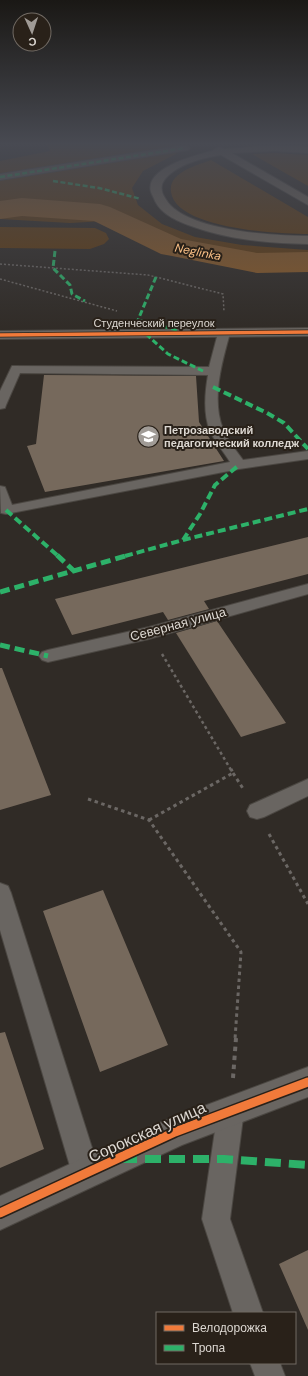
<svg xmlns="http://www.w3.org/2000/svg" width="308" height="1376" font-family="'DM Sans',sans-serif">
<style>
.green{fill:#613b0f}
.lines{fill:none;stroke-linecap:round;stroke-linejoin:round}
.river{fill:#885927;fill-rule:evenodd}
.building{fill:#76695c}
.lane-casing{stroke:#4b4742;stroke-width:2}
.street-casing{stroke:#4b4742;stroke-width:2}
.primary-casing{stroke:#4b4742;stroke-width:2}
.path-far3{stroke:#6b6764;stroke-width:1.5;stroke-dasharray:2 2;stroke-linecap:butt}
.path-far2{stroke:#6b6764;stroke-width:2.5;stroke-dasharray:3 3;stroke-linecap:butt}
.path-far1{stroke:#6b6764;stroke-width:3;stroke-dasharray:3.5 3.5;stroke-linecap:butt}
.path{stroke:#6b6764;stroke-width:4;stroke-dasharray:4.5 4.5;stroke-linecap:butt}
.lane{fill:#696561;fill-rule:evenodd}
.street{fill:#696561;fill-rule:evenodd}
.primary{fill:#72695e;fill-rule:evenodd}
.quiet-far4{stroke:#2db169;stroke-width:2.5;stroke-dasharray:5 2.5;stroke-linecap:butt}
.quiet-far3{stroke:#2db169;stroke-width:3;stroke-dasharray:6 3;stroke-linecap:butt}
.quiet-far2{stroke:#2db169;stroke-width:4;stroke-dasharray:8 4;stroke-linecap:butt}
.quiet-far1{stroke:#2db169;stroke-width:5;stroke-dasharray:10 5;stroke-linecap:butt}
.quiet{stroke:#2db169;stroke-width:8;stroke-dasharray:16 8;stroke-linecap:butt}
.cycleway-far1-casing{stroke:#292119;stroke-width:5}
.cycleway-casing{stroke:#292119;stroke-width:12}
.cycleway-far1{stroke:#f17a3a;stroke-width:3.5}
.cycleway{stroke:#f17a3a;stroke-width:9}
.labels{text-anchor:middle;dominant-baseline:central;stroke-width:4;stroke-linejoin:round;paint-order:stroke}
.far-street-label{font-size:11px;fill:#ddd8d2;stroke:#292119}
.far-poi-label{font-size:11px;font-weight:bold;fill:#ddd8d2;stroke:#292119;text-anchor:start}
.far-water-label{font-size:12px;font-style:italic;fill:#fbc086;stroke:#292119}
.street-label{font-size:13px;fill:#ddd8d2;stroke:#292119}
.near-street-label{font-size:16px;fill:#ddd8d2;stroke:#292119}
</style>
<rect width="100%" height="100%" fill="#302b26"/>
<path class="green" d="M 46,142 L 177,142 L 180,146 L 176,154 L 143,171 L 132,188 L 138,205 L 162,224 L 195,237 L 242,245 L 308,250 L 308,259 L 262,261 L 200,250 L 105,221 L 70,223 L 0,219 L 0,161 L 50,151 Z
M 275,153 L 308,155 L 308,186 L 252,154 Z
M 211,160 L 308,217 L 308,234 C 279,234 176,229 171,192 C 168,172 198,165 211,160 Z
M 0,227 L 95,228 L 106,233 L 109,239 L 104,244 L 90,249 L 0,248 Z"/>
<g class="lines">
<path class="river" d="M 22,198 L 100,204 L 110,207 L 181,239 L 257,253 L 308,252 L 308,272 L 257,273 L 172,256 L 161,254 L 94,221 L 22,216 L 0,219 L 0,201 Z"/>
</g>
<path class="building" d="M 44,375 L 196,376 L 199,422 L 224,461 L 45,492 L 27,446 L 36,444 Z
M 308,537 L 308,574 L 204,601 L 209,609 L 168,620 L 163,612 L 72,635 L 55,599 Z
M 217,621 L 286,723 L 241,737 L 176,633 Z
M 0,668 L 2,668 L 51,795 L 0,810 Z
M 103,890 L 168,1045 L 100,1072 L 43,911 Z
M 5,1032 L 44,1149 L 0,1168 L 0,1033 Z
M 308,1250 L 308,1330 L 279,1264 Z"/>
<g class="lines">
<defs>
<path id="lane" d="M 224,330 L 228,331 L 230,333 C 222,362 211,399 223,429 C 227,440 236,450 243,460 L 308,451 L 308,459 L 239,469 L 6,514 L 1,513 L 0,486 L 5,487 L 12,505 L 230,462 C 224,452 215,442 210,431 C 203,414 205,392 208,375 L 20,373 L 6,405 L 5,408 L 0,409 L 0,391 L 12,366 L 209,367 L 218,333 L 220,331 Z
M 308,584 L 308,594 L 149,639 L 48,662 L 42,660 L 39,656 L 42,652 L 48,650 L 149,627 Z
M 308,779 L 308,796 L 264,817 L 257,819 L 250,817 L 247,811 L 250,805 Z
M 0,883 L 8,886 L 11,893 L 100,1173 L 96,1183 L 86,1187 L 76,1183 L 72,1173 L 0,930 Z
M 231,1097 L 240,1101 L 244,1110 L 230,1219 L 263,1313 L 233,1313 L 202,1219 L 218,1110 L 222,1101 Z
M 250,1363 L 280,1363 L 285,1376 L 255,1376 Z"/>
<path id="street" d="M 185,145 L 190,148 L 188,150 L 0,180 L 0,174 Z
M 308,328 L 308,336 L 0,339 L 0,331 Z
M 308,1067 L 308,1097 L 182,1145 L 0,1230 L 0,1196 L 164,1121 Z"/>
<path id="primary" d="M 274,145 L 308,147 L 308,153 L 274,151 L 232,153 L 308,197 L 308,205 L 221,155 C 202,158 178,164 165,179 C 160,185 161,192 165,198 C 182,231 275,236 308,236 L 308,244 C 270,243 230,240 194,227 C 179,222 162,215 155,201 C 154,198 152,195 151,192 C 144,168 196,155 212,151 C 215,150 215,148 219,147 L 224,149 Z"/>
</defs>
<use href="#lane" class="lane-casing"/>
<use href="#street" class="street-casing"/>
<use href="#primary" class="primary-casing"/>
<path class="path-far3" d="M 0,264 L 148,275 L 223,294 L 224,312
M 0,279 L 117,311"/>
<path class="path-far2" d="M 162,654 L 231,770"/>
<path class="path-far1" d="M 233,773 L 244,790
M 88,799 L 149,820 L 241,952 L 235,1039
M 149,820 L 233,773 L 231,769
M 269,834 L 308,904"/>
<path class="path" d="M 233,1078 L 236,1038"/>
<use href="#lane" class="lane"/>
<use href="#street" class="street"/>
<use href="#primary" class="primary"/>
<path class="quiet-far4" d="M 0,177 L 185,148
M 53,181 L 99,188 L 141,199"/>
<path class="quiet-far3" d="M 55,251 L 53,268 L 70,285 L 72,294 L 85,301
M 156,277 L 138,320 L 177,330
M 146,334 L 168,354 L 203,371"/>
<path class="quiet-far2" d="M 213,387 L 267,413 L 284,423 L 308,449
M 6,510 L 58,556
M 183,540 L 200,514 L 215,485 L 239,465
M 125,556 L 183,540 L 308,509"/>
<path class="quiet-far1" d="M 57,555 L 74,571
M 0,592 L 129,555
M 0,645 L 48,656"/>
<path class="quiet" d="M 121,1159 L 224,1159 L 308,1165"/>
<defs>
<path id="cycleway-far1" d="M 0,335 L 308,332"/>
<path id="cycleway" d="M 0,1213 L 175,1132 L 308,1082"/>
</defs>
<use href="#cycleway-far1" class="cycleway-far1-casing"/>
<use href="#cycleway" class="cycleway-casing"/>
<use href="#cycleway-far1" class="cycleway-far1"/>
<use href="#cycleway" class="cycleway"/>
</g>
<linearGradient id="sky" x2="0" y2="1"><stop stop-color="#1a1815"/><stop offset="0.43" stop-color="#484a52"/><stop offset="1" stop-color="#484a52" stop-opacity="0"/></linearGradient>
<rect width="308" height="334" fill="url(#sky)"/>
<defs>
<symbol id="university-disc" viewBox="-11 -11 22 22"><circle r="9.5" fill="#a09b96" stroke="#292119"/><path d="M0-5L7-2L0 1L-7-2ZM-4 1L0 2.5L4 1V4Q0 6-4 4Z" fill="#fff"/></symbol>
</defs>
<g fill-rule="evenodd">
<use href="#university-disc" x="136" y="424" width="25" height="25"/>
</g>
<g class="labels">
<g class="far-street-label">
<text x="154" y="323">Студенческий переулок</text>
</g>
<g class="far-poi-label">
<text x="164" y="430">Петрозаводский<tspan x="164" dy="13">педагогический колледж</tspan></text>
</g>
<g class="far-water-label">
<text transform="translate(198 252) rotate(11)">Neglinka</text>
</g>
<g class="street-label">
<text transform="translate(178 624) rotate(-15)">Северная улица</text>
</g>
<g class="near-street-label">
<text transform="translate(147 1132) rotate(-24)">Сорокская улица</text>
</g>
</g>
<rect x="156" y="1312" width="140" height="52" fill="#292119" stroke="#716a63"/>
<rect x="164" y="1325" width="20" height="6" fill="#f17a3a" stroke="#716a63"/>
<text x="192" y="1332" font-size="12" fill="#ddd8d2">Велодорожка</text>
<rect x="164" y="1345" width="20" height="6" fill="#2db169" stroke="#716a63"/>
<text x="192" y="1352" font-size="12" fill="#ddd8d2">Тропа</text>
<g transform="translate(32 32) rotate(177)"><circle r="19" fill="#292119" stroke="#716a63"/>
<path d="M0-3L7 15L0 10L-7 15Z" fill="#a09b96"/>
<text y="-6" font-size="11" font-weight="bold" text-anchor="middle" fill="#ddd8d2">С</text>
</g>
</svg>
